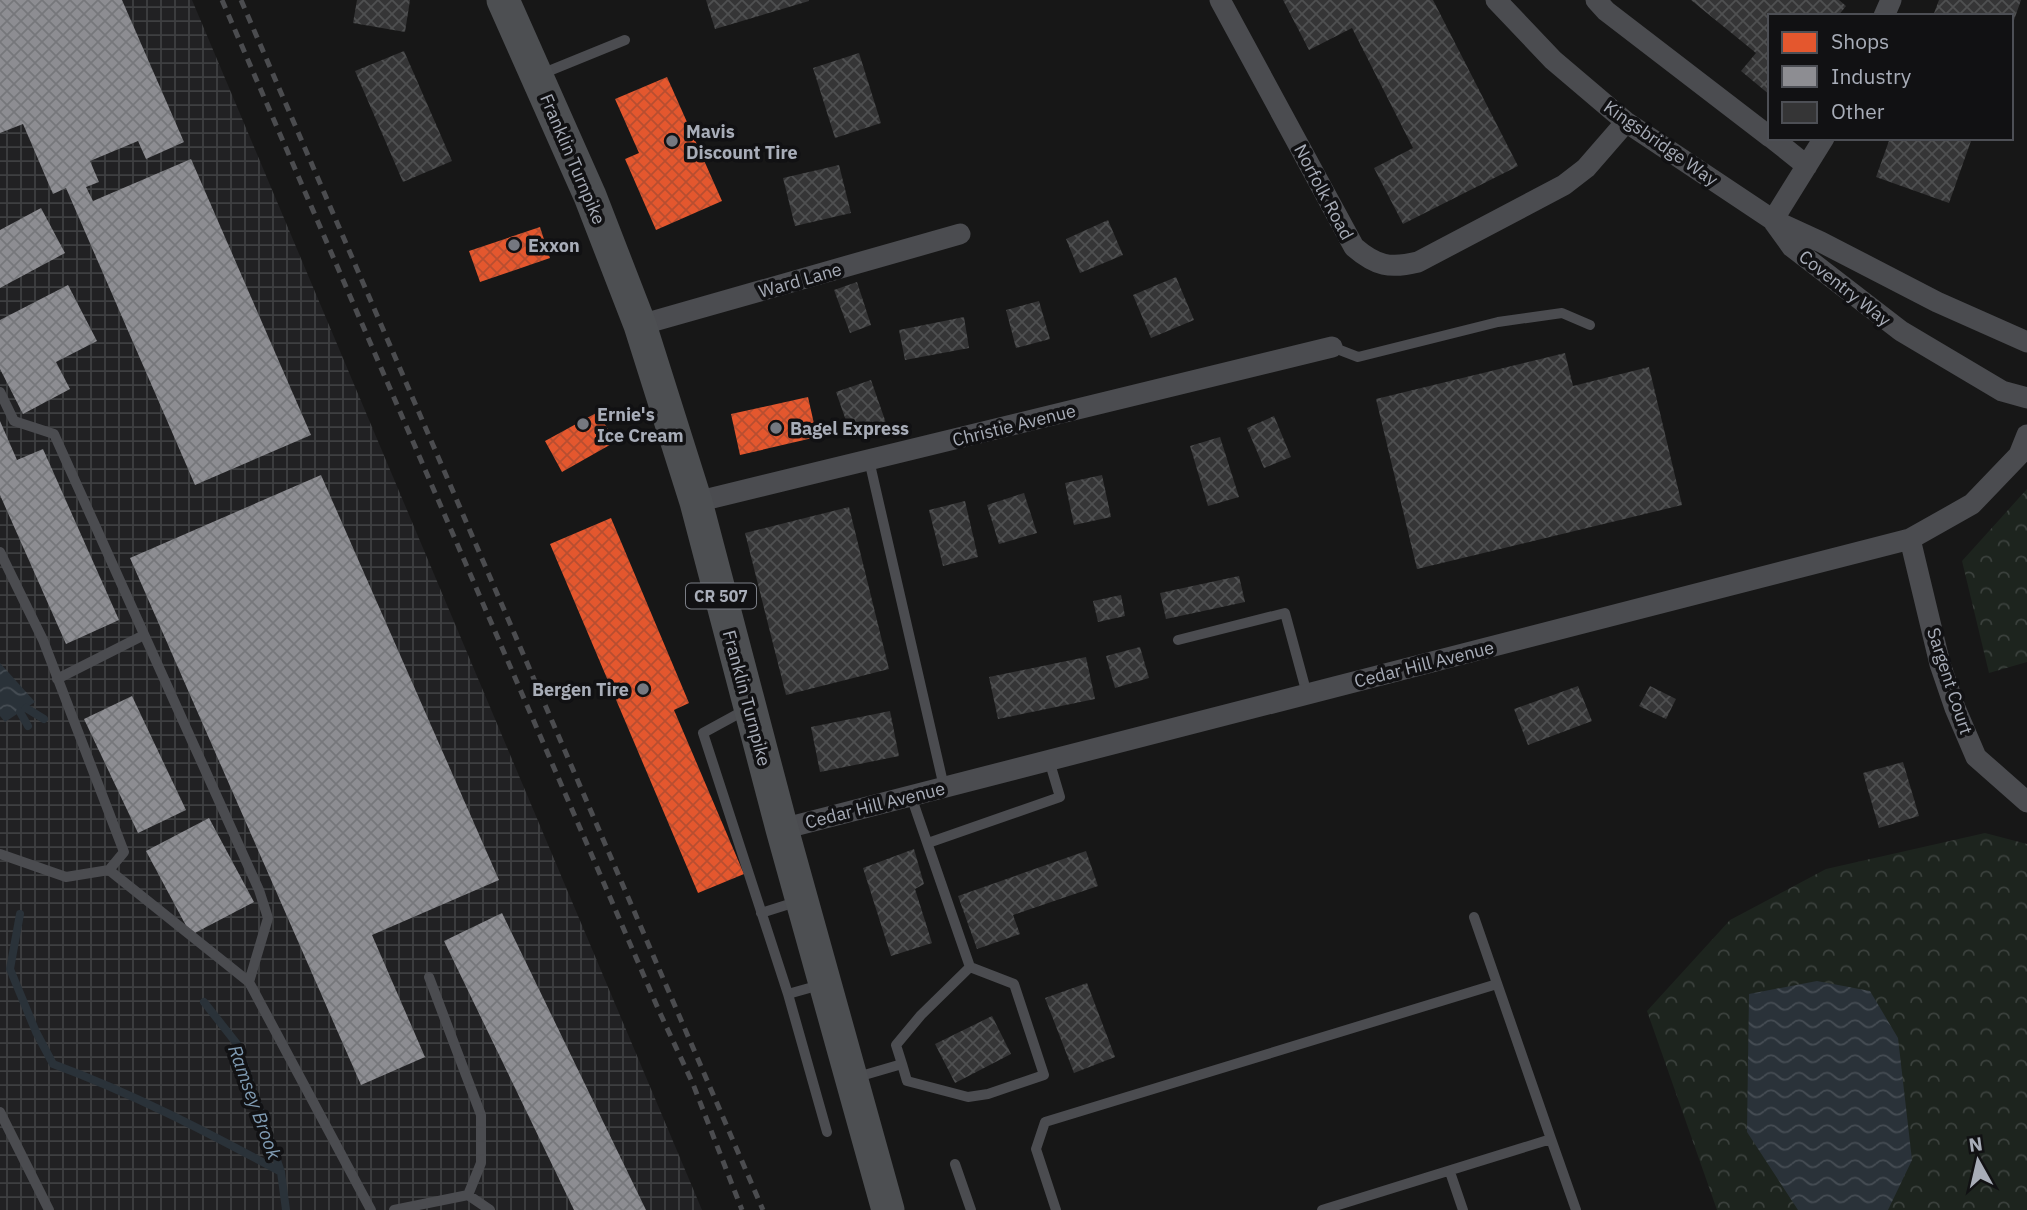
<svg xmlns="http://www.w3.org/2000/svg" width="2027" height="1210" font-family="'IBM Plex Sans',sans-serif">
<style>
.industrial{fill:url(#industrial-grid)}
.forest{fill:url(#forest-crowns)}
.water{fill:url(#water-waves)}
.shops{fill:url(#shops-cross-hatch)}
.industry{fill:url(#industry-cross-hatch)}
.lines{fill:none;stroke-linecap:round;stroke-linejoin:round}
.stream{stroke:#2a3239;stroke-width:8}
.building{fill:url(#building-cross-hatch)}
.lane{stroke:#4b4c50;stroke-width:10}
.street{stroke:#4b4c50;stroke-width:21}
.primary{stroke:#4d4f52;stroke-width:33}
.rail{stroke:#4b4c4f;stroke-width:5;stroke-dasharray:9 7;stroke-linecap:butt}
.poi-dot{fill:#757880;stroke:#111113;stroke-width:2.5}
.labels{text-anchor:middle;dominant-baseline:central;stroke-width:7;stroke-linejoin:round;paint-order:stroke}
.shield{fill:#111113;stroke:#7b7e86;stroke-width:2}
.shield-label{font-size:16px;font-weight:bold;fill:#a8adb8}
.poi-label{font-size:18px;font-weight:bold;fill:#a8adb8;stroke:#111113;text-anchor:start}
.street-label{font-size:18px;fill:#a8adb8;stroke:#111113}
.water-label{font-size:19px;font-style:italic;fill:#7f9bb3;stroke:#111113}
</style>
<defs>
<pattern id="industrial-grid" width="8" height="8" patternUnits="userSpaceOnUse" patternTransform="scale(1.75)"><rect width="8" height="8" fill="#212123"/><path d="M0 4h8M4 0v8" fill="none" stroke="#3e3f41"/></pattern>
<pattern id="forest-crowns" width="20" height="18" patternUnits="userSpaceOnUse" patternTransform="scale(1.75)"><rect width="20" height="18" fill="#1d241e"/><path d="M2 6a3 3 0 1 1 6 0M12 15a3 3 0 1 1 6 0" fill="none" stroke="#3b413d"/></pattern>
<pattern id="water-waves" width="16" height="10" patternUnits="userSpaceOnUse" patternTransform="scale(1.75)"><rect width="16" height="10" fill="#2a3239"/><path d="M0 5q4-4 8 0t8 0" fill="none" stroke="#464d54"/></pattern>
<pattern id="shops-cross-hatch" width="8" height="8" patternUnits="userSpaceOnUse" patternTransform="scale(1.75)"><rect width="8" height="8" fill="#e4572e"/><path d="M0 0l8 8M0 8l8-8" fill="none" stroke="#b84e30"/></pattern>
<pattern id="industry-cross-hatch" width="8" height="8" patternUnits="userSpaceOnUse" patternTransform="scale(1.75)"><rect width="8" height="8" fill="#8d8d92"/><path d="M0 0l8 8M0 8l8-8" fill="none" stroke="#76777b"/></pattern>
<pattern id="building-cross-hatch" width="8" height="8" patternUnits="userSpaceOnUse" patternTransform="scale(1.75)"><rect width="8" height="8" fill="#353536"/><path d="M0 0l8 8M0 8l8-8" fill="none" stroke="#4f5051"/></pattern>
</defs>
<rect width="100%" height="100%" fill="#171717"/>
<path class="industrial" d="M 0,0 L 192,0 L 702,1210 L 0,1210 Z"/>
<path class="forest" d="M 2027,489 L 2027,662 L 1989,673 L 1962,561 Z
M 1985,833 L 2027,844 L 2027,1210 L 1717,1210 L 1647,1011 L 1730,920 L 1826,869 Z"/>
<path class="water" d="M 0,663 L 35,702 L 5,722 L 0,716 Z
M 1817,981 L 1870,991 L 1898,1038 L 1912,1160 L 1888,1210 L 1798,1210 L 1747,1132 L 1749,994 Z"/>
<path class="shops" d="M 667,77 L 722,201 L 656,230 L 625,159 L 639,153 L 615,99 Z
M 540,227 L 550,258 L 480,282 L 469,251 Z
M 808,397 L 817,437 L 740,455 L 731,414 Z
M 598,412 L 615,442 L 562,472 L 545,441 Z
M 611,518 L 689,703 L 674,710 L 744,874 L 698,893 L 550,544 Z"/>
<path class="industry" d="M 0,0 L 122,0 L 184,142 L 146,159 L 138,141 L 90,161 L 99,182 L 86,187 L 93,201 L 191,159 L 311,435 L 195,485 L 66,188 L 53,194 L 23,124 L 0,133 Z
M 41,208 L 65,253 L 0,288 L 0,230 Z
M 68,285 L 97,341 L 56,362 L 70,389 L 23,414 L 0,369 L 0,320 Z
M 0,421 L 17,460 L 43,449 L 119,620 L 66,644 L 0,495 Z
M 321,475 L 499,880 L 372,935 L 425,1057 L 361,1085 L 130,558 Z
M 132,696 L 186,810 L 138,833 L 84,719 Z
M 209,818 L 254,902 L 191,935 L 146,851 Z
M 502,913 L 646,1210 L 574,1210 L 444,941 Z"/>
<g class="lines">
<path class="stream" d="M 26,708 L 44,719
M 20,712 L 28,726
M 20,914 L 10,969 L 36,1032 L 53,1064 C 132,1093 207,1132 281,1172
M 204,1002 L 237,1044 L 281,1172 L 286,1210"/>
</g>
<path class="building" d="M 357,0 L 410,0 L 405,32 L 353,23 Z
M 706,0 L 809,0 L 809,1 L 715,29 Z
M 1283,0 L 1433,0 L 1518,166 L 1403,224 L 1374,168 L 1413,148 L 1352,28 L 1309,50 Z
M 1691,0 L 1839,0 L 1846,6 L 1838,16 L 1770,16 L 1770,95 L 1741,71 L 1756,53 Z
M 1939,0 L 2021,0 L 2012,26 L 2011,16 L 1933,16 Z
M 404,51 L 452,161 L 403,182 L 355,71 Z
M 859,53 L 881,123 L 835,138 L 813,68 Z
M 1890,138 L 1972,138 L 1949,203 L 1876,177 Z
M 839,165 L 851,213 L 795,226 L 783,178 Z
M 1108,220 L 1123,255 L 1080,273 L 1066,239 Z
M 1176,277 L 1194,320 L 1151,338 L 1133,295 Z
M 857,282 L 871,325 L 850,333 L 834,290 Z
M 1039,301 L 1050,339 L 1016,348 L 1006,310 Z
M 964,317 L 969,348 L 905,360 L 899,330 Z
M 1565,353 L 1573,386 L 1649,367 L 1682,505 L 1417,569 L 1376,399 Z
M 871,380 L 886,423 L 851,435 L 836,392 Z
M 1274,416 L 1291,457 L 1264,468 L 1247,428 Z
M 1220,437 L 1239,497 L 1208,506 L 1190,446 Z
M 1102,475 L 1111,517 L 1074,525 L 1065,483 Z
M 1024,493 L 1037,533 L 999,544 L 987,505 Z
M 965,501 L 978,557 L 943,566 L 929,510 Z
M 849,507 L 889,669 L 786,695 L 745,533 Z
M 1239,576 L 1245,602 L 1166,619 L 1160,593 Z
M 1121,595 L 1125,616 L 1098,622 L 1093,601 Z
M 1140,647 L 1149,678 L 1115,688 L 1106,656 Z
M 1086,657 L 1095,699 L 998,719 L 989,677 Z
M 1578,686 L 1592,721 L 1528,745 L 1514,709 Z
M 1650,686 L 1676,699 L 1666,719 L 1639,706 Z
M 890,711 L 899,756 L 820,772 L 811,727 Z
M 1903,762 L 1919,816 L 1879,828 L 1863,773 Z
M 914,849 L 924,884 L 915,889 L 932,943 L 891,956 L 863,868 Z
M 1086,851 L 1098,886 L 1013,915 L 1020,934 L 977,949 L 958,896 Z
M 1087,983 L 1115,1057 L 1074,1073 L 1045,998 Z
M 992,1016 L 1011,1054 L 955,1083 L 935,1044 Z"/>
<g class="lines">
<path class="lane" d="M 539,75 L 625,40
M 1332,347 L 1358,357 L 1498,322 L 1562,313 L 1590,325
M 0,392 L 14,421 L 54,434 L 259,890 L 268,918 L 249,982
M 869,460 L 944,787
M 0,552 L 43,640 L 124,852 L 109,870 L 66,877 L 0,854
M 1178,640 L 1285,613 L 1307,694
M 57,679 L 144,635
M 747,709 L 703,733 L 788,994 L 820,985
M 928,843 L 1060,797 L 1049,760
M 109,870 L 249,982 L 371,1210
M 761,913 L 799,901
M 429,977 L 481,1115 L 481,1163 L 468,1195
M 788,994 L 827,1132
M 902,1064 L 896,1045 L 921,1015 L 970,967
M 854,1078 L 902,1064 L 907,1081 L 968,1097 L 988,1094 L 1044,1075 L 1014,984 L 970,967 L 911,796
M 0,1112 L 49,1210
M 1551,1139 L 1576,1210
M 955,1164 L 971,1210
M 1450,1172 L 1463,1210
M 394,1210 L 468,1195 L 490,1210
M 1056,1210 L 1036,1149 L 1045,1122 L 1497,984
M 1322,1210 L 1551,1139 L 1474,917"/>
<path class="street" d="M 1220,0 L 1354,247 C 1376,266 1390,269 1418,262 L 1564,185 L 1586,168 L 1626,122
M 1496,0 L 1553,60 L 1626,122 L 1773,220 L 1821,242 L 1937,302 L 2027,342
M 1596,0 L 1606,11 L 1770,137
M 1884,16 L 1891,0
M 1772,138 L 1807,166
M 1773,220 L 1824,138
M 1774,222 L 1792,247 L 1901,331 L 2002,391 L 2027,398
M 640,325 L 960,234
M 696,502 L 1332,347
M 1910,539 L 1940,664 L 1955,708 L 1976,757 L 2027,802
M 782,829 L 1910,539 L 1972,504 L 2019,455 L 2027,435"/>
<path class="primary" d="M 503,0 L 590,196 L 640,325 L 696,502 L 782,829 L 888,1210"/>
<path class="rail" d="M 222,0 L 660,1013 L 693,1084 L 742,1210
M 241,0 L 763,1210"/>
</g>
<g class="poi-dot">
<circle cx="672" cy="141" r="7"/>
<circle cx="514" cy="245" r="7"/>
<circle cx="583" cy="424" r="7"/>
<circle cx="776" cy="428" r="7"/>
<circle cx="643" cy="689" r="7"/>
</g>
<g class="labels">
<rect class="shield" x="686" y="583.5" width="70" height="25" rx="5"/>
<g class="shield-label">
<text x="721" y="596">CR 507</text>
</g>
<g class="poi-label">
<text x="686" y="131">Mavis<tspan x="686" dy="21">Discount Tire</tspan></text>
<text x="528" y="245">Exxon</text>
<text x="597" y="414">Ernie's<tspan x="597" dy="21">Ice Cream</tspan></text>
<text x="790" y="428">Bagel Express</text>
<text x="629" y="689" text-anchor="end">Bergen Tire</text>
</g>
<g class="street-label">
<text transform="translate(1661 143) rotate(35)">Kingsbridge Way</text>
<text transform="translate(573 159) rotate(67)">Franklin Turnpike</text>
<text transform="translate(1324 192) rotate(62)">Norfolk Road</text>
<text transform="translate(800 280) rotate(-16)">Ward Lane</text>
<text transform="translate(1845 288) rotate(38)">Coventry Way</text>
<text transform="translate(1014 425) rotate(-14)">Christie Avenue</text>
<text transform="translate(1424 664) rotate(-14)">Cedar Hill Avenue</text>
<text transform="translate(1950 681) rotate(72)">Sargent Court</text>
<text transform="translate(747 698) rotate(75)">Franklin Turnpike</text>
<text transform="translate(875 805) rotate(-14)">Cedar Hill Avenue</text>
</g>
<g class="water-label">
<text transform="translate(255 1102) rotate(70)">Ramsey Brook</text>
</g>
</g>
<rect x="1768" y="14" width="245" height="126" fill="#111113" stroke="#4d4f55" stroke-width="2"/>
<rect x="1782" y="32" width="35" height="21" fill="#e4572e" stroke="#4d4f55" stroke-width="2"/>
<text x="1831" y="49" font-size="21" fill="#a8adb8">Shops</text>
<rect x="1782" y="66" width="35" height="21" fill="#8d8d92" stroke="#4d4f55" stroke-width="2"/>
<text x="1831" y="84" font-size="21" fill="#a8adb8">Industry</text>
<rect x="1782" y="102" width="35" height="21" fill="#353536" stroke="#4d4f55" stroke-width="2"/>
<text x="1831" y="119" font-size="21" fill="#a8adb8">Other</text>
<g transform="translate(1978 1161) rotate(352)" stroke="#111113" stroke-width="5" paint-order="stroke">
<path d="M0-5L12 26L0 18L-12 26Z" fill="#a8adb8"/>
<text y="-10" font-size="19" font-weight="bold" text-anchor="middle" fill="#a8adb8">N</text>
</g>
</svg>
